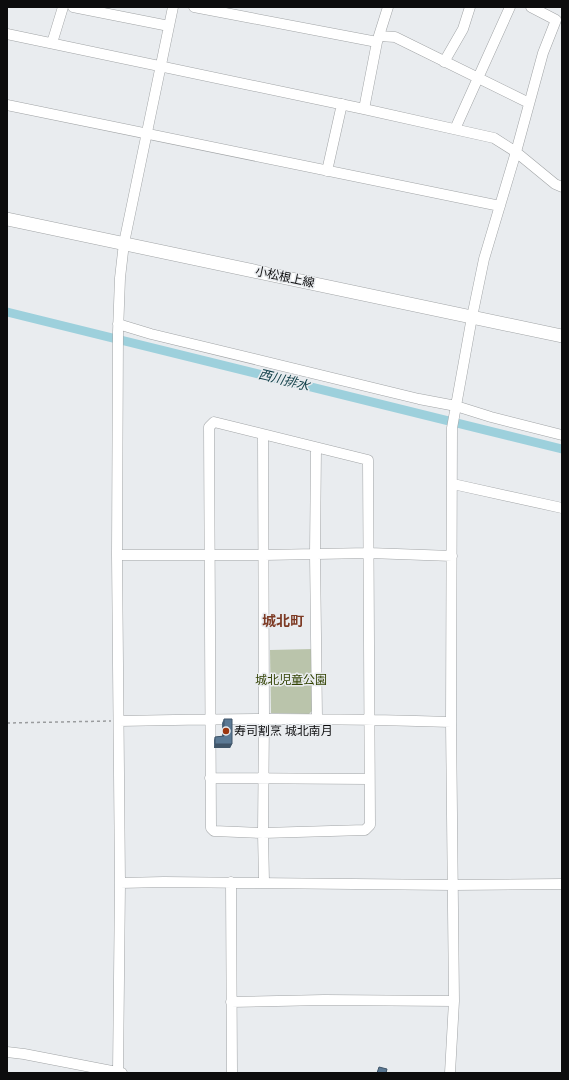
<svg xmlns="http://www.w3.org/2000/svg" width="569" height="1080" font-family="Karla,'Noto Sans JP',sans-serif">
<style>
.green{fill:#bac4ab}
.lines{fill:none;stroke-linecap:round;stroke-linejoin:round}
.canal{stroke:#9dd0dc;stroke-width:9}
.minor-casing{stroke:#a1a4a6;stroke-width:11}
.major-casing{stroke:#a1a4a6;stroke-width:14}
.path{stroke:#9a9c9e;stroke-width:1.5;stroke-dasharray:3 3;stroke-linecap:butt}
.minor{stroke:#fff;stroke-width:10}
.major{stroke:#fff;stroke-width:13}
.wall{fill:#4e687f}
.shaded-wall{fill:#405568}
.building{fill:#5b7994;stroke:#405568}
.poi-dot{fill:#9c360f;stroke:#e9ecef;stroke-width:1.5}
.labels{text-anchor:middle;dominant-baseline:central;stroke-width:3;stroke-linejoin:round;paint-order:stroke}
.street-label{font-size:12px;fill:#0c0c0d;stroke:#e9ecef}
.park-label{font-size:12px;fill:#334304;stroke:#e9ecef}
.poi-label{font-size:12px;fill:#0c0c0d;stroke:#e9ecef;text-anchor:start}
.water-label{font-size:13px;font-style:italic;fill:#0f3e47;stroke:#e9ecef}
.quarter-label{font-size:14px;font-weight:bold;fill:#7d3a24;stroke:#e9ecef}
</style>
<rect width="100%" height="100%" fill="#e9ecef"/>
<path class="green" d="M 313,649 L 312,711 L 309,714 L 271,713 L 270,650 Z"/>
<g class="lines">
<path class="canal" d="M 7,312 L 562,449"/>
<defs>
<path id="minor" d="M 73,7 L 169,26
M 194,7 L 377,42
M 7,34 L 364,109 L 494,138 L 516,152 L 555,184 L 562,187
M 379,36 L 395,37 L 529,103
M 52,43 L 63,7
M 444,62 L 463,29 L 470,7
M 7,105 L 500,206
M 364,109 L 377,42 L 388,7
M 455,129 L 510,7
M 327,171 L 342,104
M 118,324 L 151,334 L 419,399 L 456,406 L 491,417 L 562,435
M 214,422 L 368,460 L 370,825 L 365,830 L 263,833 L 214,831 L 211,828 L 209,427 Z
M 263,435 L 264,719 L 263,833 L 264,882
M 316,448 L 315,554 L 317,718
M 453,484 L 562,508
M 117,555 L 264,555 L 369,553 L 452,556
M 119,721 C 230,718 340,718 451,722
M 210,778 L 369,779
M 231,882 L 232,1073
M 120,883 L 164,882 L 453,885 L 562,884
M 231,1002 L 324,1000 L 454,1001
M 7,1052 L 24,1054 L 122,1073
M 118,1073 L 120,883 L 117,555 L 118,332 L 120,278 L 124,243 L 173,7
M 450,1073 L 454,1001 L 451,722 L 452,428 L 472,317 L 484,259 L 516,152 L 543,53 L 556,20 L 531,7"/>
<path id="major" d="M 7,219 L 562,336"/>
</defs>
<use href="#minor" class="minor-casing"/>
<use href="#major" class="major-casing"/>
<path class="path" d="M 7,723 L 111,721"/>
<use href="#minor" class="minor"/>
<use href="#major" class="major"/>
</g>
<path class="wall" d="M 224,719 L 232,744 L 230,748 L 214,748 L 214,740 L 215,737 L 222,736 L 222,723 Z"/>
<path class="shaded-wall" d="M 215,744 L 232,744 L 230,748 L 214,748 Z"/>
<path class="building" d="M 224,719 L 232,719 L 232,744 L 215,744 L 215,737 L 224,736 Z
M 379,1067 L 387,1069 L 386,1073 L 377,1073 Z"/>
<circle class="poi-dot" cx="226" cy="731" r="4"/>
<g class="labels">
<g class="street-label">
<text transform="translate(285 277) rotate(12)">小松根上線</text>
</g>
<g class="park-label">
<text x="291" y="680">城北児童公園</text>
</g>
<g class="poi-label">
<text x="234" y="731">寿司割烹 城北南月</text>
</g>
<g class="water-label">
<text transform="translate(284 380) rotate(14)">西川排水</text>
</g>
<g class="quarter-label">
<text x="283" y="621">城北町</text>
</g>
</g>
<rect width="569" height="1080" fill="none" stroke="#0c0c0d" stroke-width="16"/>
</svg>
